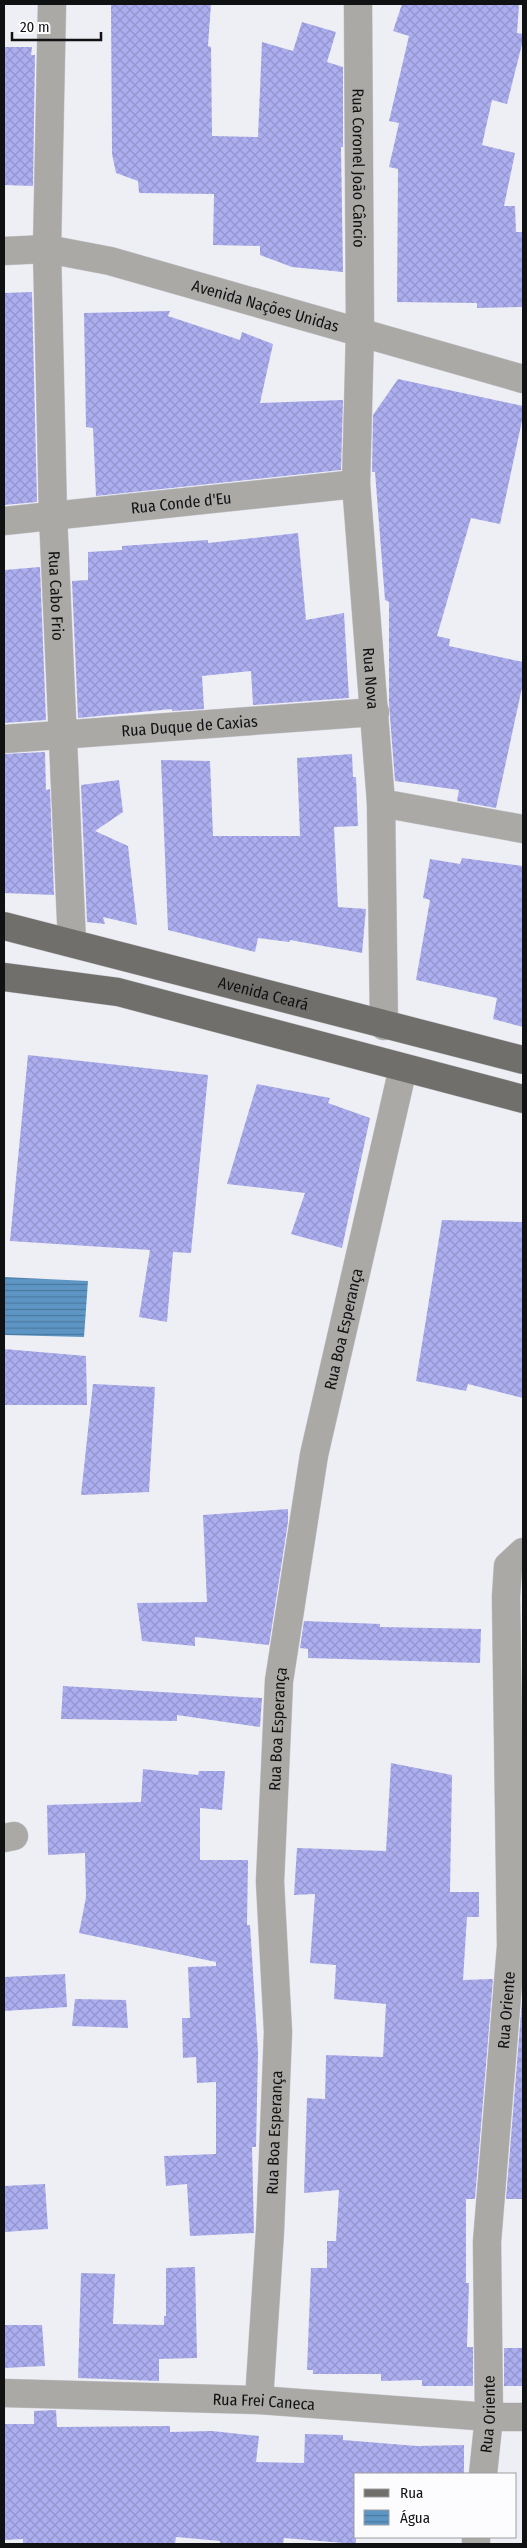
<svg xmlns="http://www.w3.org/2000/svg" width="527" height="2548" font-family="'Fira Sans Condensed',sans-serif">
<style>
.water{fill:url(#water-rules)}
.building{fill:url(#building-cross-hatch)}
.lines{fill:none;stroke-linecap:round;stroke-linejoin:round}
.minor-casing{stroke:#cacbd1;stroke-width:29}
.major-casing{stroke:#cacbd1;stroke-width:29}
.minor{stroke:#aaa9a6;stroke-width:28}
.major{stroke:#716f6b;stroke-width:28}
.labels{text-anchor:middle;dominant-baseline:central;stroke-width:4;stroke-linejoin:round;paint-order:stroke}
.street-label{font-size:16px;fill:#101113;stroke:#fcfcfe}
</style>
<defs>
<pattern id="water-rules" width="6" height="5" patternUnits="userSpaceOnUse" patternTransform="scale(1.25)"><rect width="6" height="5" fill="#5d96c5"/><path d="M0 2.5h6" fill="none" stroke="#4b799f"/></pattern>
<pattern id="building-cross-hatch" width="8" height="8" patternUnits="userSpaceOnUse" patternTransform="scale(1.25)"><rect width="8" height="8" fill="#acaeef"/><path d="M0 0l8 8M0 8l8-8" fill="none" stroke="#9395cc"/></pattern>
</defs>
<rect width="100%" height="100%" fill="#eeeef5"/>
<path class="water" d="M 4,1277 L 88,1281 L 84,1337 L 4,1335 Z"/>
<path class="building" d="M 111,4 L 211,4 L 208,46 L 211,47 L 212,136 L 258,137 L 262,42 L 293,51 L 302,22 L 336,32 L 327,62 L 343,67 L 343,147 L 341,147 L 343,272 L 292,267 L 260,255 L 260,246 L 213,245 L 214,194 L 139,193 L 138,181 L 116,173 L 112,154 Z
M 402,4 L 519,4 L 517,33 L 523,34 L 523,40 L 507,104 L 492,100 L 482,145 L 515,153 L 504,206 L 515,206 L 516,232 L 523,232 L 523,307 L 477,308 L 477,303 L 397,302 L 398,169 L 389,167 L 399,123 L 389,121 L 409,36 L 393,31 Z
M 4,47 L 32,47 L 31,55 L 35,55 L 33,186 L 4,185 Z
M 32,292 L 37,502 L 4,505 L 4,293 Z
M 170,311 L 168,316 L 240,340 L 242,332 L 273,344 L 260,403 L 343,400 L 341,470 L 96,496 L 93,428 L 86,427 L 84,313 Z
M 398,379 L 523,406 L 523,416 L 500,524 L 471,518 L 437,636 L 450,639 L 449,646 L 523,662 L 523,683 L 496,808 L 457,801 L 459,790 L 395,781 L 389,704 L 389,602 L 385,600 L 375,472 L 372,472 L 373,415 Z
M 298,533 L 306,620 L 344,613 L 349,698 L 253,705 L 251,671 L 202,676 L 204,709 L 172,711 L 172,709 L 78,718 L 72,581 L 88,580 L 88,552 L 122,550 L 122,546 L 208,540 L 208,543 Z
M 40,567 L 46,720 L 4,723 L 4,570 Z
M 45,752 L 46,790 L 50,789 L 54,895 L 4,893 L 4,754 Z
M 352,754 L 353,777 L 356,777 L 358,826 L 334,827 L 338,907 L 366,909 L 362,953 L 290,940 L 289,942 L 258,938 L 255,952 L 168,930 L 161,760 L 210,761 L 213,836 L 300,836 L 297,758 Z
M 119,780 L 123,812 L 95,831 L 128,846 L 137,925 L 103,917 L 105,924 L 87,922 L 81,785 Z
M 462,858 L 523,866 L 523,1027 L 493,1019 L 497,998 L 416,980 L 430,900 L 423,898 L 430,859 L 460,864 Z
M 28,1055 L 208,1075 L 191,1253 L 173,1252 L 167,1322 L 139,1317 L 150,1250 L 10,1241 Z
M 257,1084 L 330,1098 L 328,1103 L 370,1118 L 342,1248 L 291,1234 L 305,1193 L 227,1184 Z
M 442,1220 L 523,1222 L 523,1398 L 468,1384 L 466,1391 L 416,1381 Z
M 4,1349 L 86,1356 L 87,1405 L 4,1405 Z
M 93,1384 L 155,1387 L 149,1492 L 81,1495 Z
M 288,1509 L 288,1522 L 269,1645 L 195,1637 L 195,1646 L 142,1641 L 137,1603 L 207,1602 L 203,1515 Z
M 304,1621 L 380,1624 L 380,1627 L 481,1629 L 480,1663 L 308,1658 L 308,1649 L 300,1648 Z
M 63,1686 L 262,1698 L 260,1727 L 177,1715 L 177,1721 L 61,1719 Z
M 391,1763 L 452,1775 L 450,1892 L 479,1892 L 479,1917 L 467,1917 L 463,1980 L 493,1979 L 475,2199 L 466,2199 L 466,2283 L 469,2283 L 467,2347 L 473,2347 L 473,2386 L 422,2386 L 422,2380 L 381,2381 L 381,2374 L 313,2374 L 313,2370 L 307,2370 L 311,2268 L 327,2268 L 327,2241 L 336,2241 L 339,2190 L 304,2193 L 307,2098 L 325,2099 L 326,2055 L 383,2057 L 386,2004 L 334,1999 L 336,1965 L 310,1963 L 315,1894 L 294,1895 L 297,1848 L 386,1851 Z
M 143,1769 L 198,1775 L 199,1771 L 225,1771 L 222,1810 L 200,1808 L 200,1860 L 248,1860 L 247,1925 L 250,1925 L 258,2052 L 256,2147 L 252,2147 L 254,2233 L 190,2236 L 187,2184 L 166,2186 L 164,2156 L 216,2154 L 216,2082 L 197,2083 L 196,2057 L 183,2058 L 182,2018 L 190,2018 L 188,1967 L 216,1966 L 216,1962 L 79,1933 L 86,1897 L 85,1853 L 48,1855 L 47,1805 L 141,1802 Z
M 65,1974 L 67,2007 L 4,2011 L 4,1977 Z
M 523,1988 L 523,2199 L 506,2199 Z
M 75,1999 L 126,2000 L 128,2028 L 72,2026 Z
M 45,2184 L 48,2229 L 4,2232 L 4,2186 Z
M 195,2267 L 197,2358 L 159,2359 L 159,2381 L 78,2378 L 81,2273 L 115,2274 L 113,2324 L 164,2325 L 164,2316 L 166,2316 L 166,2268 Z
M 4,2325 L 42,2325 L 45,2366 L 4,2368 Z
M 504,2348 L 523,2348 L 523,2386 L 504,2386 Z
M 56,2410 L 57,2427 L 170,2426 L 170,2432 L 212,2431 L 259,2436 L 256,2462 L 304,2463 L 305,2434 L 343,2435 L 343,2440 L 417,2446 L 464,2445 L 464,2474 L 356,2474 L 356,2544 L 284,2538 L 283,2544 L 220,2544 L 220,2541 L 176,2537 L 175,2544 L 23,2544 L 23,2539 L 4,2540 L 4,2424 L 34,2424 L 34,2411 Z"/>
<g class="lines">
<defs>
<g id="minor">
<path id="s1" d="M 52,4 L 47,249 L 53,515 L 72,943"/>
<path id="s2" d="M 358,4 L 360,331 L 356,484 L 381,803 L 384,1026"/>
<path id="s3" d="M 4,251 L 47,249 L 110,261 L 523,379"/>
<path id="s4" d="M 4,521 L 356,484"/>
<path id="s5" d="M 4,739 L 375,712"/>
<path d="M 381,803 L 523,829"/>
<path d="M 4,1838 L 14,1836"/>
<path id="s6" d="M 4,2393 L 259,2400 L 489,2417 L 523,2417"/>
<path id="s7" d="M 259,2400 L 270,2231 L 278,2032 L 270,1882 L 279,1681 L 314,1455 L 403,1068"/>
<path id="s8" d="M 483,2474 L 489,2417 L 487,2242 L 511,1946 L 506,1597 L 508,1566 L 523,1552"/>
<path d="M 476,2544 L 476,2537"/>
</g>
<g id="major">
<path id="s9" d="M 4,926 L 523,1060"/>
<path d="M 4,977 L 118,992 L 523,1099"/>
</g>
</defs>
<use href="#minor" class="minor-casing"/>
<use href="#major" class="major-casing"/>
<use href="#minor" class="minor"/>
<use href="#major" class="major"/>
</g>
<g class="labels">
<g class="street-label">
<text stroke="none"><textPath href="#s2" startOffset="164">Rua Coronel João Câncio</textPath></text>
<text stroke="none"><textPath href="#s3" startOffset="269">Avenida Nações Unidas</textPath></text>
<text stroke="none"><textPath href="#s4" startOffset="178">Rua Conde d'Eu</textPath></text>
<text stroke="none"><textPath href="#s1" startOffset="592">Rua Cabo Frio</textPath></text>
<text stroke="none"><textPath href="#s2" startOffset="675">Rua Nova</textPath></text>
<text stroke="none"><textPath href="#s5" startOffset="186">Rua Duque de Caxias</textPath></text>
<text stroke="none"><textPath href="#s9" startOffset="268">Avenida Ceará</textPath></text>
<text stroke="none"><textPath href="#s7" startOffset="1078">Rua Boa Esperança</textPath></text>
<text stroke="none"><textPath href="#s7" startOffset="672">Rua Boa Esperança</textPath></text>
<text stroke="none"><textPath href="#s8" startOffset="465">Rua Oriente</textPath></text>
<text stroke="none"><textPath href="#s7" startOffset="268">Rua Boa Esperança</textPath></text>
<text stroke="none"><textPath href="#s6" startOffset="260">Rua Frei Caneca</textPath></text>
<text stroke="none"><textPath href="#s8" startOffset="60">Rua Oriente</textPath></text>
</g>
</g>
<rect width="527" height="2548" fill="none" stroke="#101113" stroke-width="10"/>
<rect x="354" y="2473" width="162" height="65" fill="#fcfcfe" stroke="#9e9ea0"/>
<rect x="364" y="2489" width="25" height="8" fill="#716f6b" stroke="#9e9ea0"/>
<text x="400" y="2498" font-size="15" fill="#101113">Rua</text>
<rect x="364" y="2510" width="25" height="15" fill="url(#water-rules)" stroke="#9e9ea0"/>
<text x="400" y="2523" font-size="15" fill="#101113">Água</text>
<path d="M12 32v8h89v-8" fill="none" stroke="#101113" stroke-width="2.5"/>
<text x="20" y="32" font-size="15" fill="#101113" stroke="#fcfcfe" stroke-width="4" paint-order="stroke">20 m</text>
</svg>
